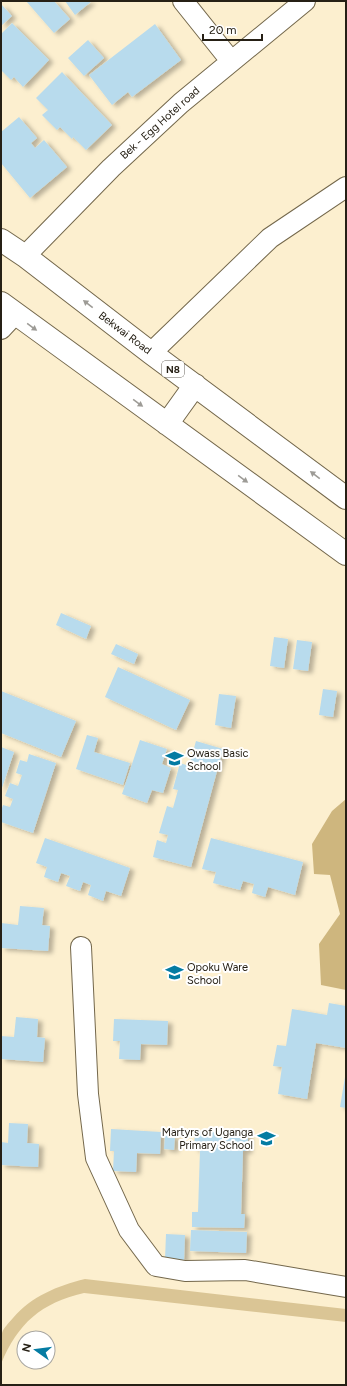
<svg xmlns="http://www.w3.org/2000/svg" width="347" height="1386" font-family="Figtree,sans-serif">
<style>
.green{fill:#dac595}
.forest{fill:#ceb67e}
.building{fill:#b8dbed;filter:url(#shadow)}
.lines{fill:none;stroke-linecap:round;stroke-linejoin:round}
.minor-casing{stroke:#73674b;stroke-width:22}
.highway-casing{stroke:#73674b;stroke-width:24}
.minor{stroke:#fff;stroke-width:20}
.highway{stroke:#fff;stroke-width:22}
.oneway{fill:#9d9b96}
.labels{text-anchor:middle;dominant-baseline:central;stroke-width:4;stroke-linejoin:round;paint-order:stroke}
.shield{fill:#fff;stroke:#67635b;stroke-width:1}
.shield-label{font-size:10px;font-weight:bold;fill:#262015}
.street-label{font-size:11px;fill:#262015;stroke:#fff}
.poi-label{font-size:11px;fill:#262015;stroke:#fff;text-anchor:start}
</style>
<defs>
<filter id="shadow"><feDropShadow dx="4.5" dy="2.5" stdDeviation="2" flood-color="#0004"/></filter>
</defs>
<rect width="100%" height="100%" fill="#fcefcf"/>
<path class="green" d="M 85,1279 L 346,1309 L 346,1322 L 84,1293 C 41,1303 18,1323 1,1364 C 1,1356 0,1339 2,1333 C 4,1327 9,1323 13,1318 C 32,1296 57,1286 85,1279 Z"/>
<path class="forest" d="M 346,799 L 346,990 L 321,985 L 319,944 L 340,914 L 330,875 L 314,874 L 312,844 L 332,811 Z"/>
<path class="building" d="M 26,1 L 54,1 L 70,19 L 54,33 Z
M 65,1 L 92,1 L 75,15 Z
M 1,4 L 12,16 L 1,26 Z
M 12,23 L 49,60 L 23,87 L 14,77 L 11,80 L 1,70 L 1,34 Z
M 155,24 L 181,60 L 132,97 L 128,92 L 112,105 L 89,75 Z
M 88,40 L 104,58 L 84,76 L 68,58 Z
M 62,72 L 112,125 L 86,150 L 73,137 L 72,139 L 60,127 L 57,130 L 42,115 L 48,110 L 36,98 Z
M 19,117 L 37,138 L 31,143 L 35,148 L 44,140 L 67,167 L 30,198 L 1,163 L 1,132 Z
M 61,613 L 91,626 L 86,639 L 56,625 Z
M 274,637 L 288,639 L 284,668 L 270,666 Z
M 297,640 L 312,642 L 308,671 L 293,669 Z
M 116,644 L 138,654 L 134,664 L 111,654 Z
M 118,667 L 190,700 L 176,730 L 105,697 Z
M 323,689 L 337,691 L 333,717 L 319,715 Z
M 1,691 L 76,721 L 61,757 L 1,733 Z
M 219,694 L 236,696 L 231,728 L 215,725 Z
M 87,735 L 98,738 L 94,752 L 130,763 L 123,785 L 76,769 Z
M 140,740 L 167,749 L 162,764 L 171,768 L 163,793 L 152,790 L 147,803 L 122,794 Z
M 196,741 L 223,749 L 191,867 L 153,857 L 157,840 L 166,843 L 168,835 L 159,833 L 167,806 L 173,808 L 178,790 L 173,789 L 180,763 L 189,766 Z
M 1,747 L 14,752 L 1,791 Z
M 29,754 L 56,763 L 33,833 L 1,822 L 1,811 L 3,805 L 10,807 L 13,799 L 5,796 L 10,783 L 18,786 L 22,775 L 16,773 L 20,760 L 27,762 Z
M 45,838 L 130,868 L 121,896 L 106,891 L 103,901 L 88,895 L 91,885 L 83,882 L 80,891 L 66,886 L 70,876 L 61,873 L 58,882 L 44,877 L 47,867 L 36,863 Z
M 211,838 L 303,862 L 295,895 L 268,887 L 265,897 L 252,893 L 254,884 L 243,881 L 240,890 L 213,883 L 216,872 L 202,869 Z
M 20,906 L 44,908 L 42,925 L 50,926 L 48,951 L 1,948 L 1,923 L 18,925 Z
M 329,1003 L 346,1006 L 346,1048 L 316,1043 L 307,1099 L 278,1094 L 282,1067 L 273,1066 L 277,1045 L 286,1046 L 292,1009 L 327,1015 Z
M 16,1017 L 38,1019 L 37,1037 L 45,1038 L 43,1062 L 1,1059 L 1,1036 L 14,1037 Z
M 114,1019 L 168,1021 L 167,1045 L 141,1044 L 140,1060 L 119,1059 L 120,1041 L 113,1041 Z
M 345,1077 L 346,1077 L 346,1108 L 340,1107 Z
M 9,1123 L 28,1124 L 27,1143 L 39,1144 L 38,1167 L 1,1165 L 1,1142 L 8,1143 Z
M 111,1129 L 161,1132 L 160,1154 L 137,1153 L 136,1172 L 113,1171 L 114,1151 L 110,1151 Z
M 195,1131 L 248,1133 L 248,1151 L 243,1151 L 241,1214 L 245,1214 L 244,1228 L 192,1227 L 192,1212 L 198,1212 L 200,1150 L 194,1149 Z
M 165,1135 L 175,1136 L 174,1150 L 164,1149 Z
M 191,1230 L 247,1232 L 246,1253 L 190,1251 Z
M 166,1234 L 185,1235 L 184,1260 L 165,1260 Z"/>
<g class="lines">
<defs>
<path id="minor" d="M 183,1 L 231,61
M 25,256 L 111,168 L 181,103 L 305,1
M 1,329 L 15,314
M 151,353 L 270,238 L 346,187
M 81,947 L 88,1094 L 96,1158 L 129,1230 L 156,1266 L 185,1271 L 245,1270 L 346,1287"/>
<path id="highway" d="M 1,240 L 25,256 L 151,353 L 346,498
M 1,303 L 346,554
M 167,424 L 195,385"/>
</defs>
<use href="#minor" class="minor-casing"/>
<use href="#highway" class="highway-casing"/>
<use href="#minor" class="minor"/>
<use href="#highway" class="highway"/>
</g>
<defs><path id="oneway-solid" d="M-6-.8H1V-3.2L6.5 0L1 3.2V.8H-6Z"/></defs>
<g class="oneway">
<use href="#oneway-solid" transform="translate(88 304) rotate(-142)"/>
<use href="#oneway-solid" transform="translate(32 327) rotate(36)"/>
<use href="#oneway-solid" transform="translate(138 403) rotate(36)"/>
<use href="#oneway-solid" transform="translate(315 475) rotate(-143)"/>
<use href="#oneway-solid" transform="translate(243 479) rotate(36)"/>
</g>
<defs>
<symbol id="school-bare" viewBox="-9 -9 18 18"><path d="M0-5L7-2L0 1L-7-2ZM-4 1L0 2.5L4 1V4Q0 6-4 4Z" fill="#047ca3" stroke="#fff" stroke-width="2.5" paint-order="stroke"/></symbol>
</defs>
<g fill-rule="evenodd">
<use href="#school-bare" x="162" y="746" width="25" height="25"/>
<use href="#school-bare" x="162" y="960" width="25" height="25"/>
<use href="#school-bare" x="254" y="1126" width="25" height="25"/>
</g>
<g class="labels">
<rect class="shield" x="162" y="361" width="22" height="16" rx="3"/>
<g class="shield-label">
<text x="173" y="369">N8</text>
</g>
<g class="street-label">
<text transform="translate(160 123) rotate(-42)">Bek - Egg Hotel road</text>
<text transform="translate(125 333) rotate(37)">Bekwai Road</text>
</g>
<g class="poi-label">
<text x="187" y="753">Owass Basic<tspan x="187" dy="13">School</tspan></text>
<text x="187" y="967">Opoku Ware<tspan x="187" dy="13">School</tspan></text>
<text x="253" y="1132" text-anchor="end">Martyrs of Uganga<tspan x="253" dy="13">Primary School</tspan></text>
</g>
</g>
<rect width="347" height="1386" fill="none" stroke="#262015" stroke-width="4"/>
<g transform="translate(36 1350) rotate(284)"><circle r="19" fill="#ffffff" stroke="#a8a6a1"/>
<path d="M0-3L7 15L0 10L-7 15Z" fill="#047ca3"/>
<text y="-6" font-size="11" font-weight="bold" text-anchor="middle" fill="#262015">N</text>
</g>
<path d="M203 34v6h59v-6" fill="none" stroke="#262015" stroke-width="2"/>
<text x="209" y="34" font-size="12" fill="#262015" stroke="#ffffff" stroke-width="3" paint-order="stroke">20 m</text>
</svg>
